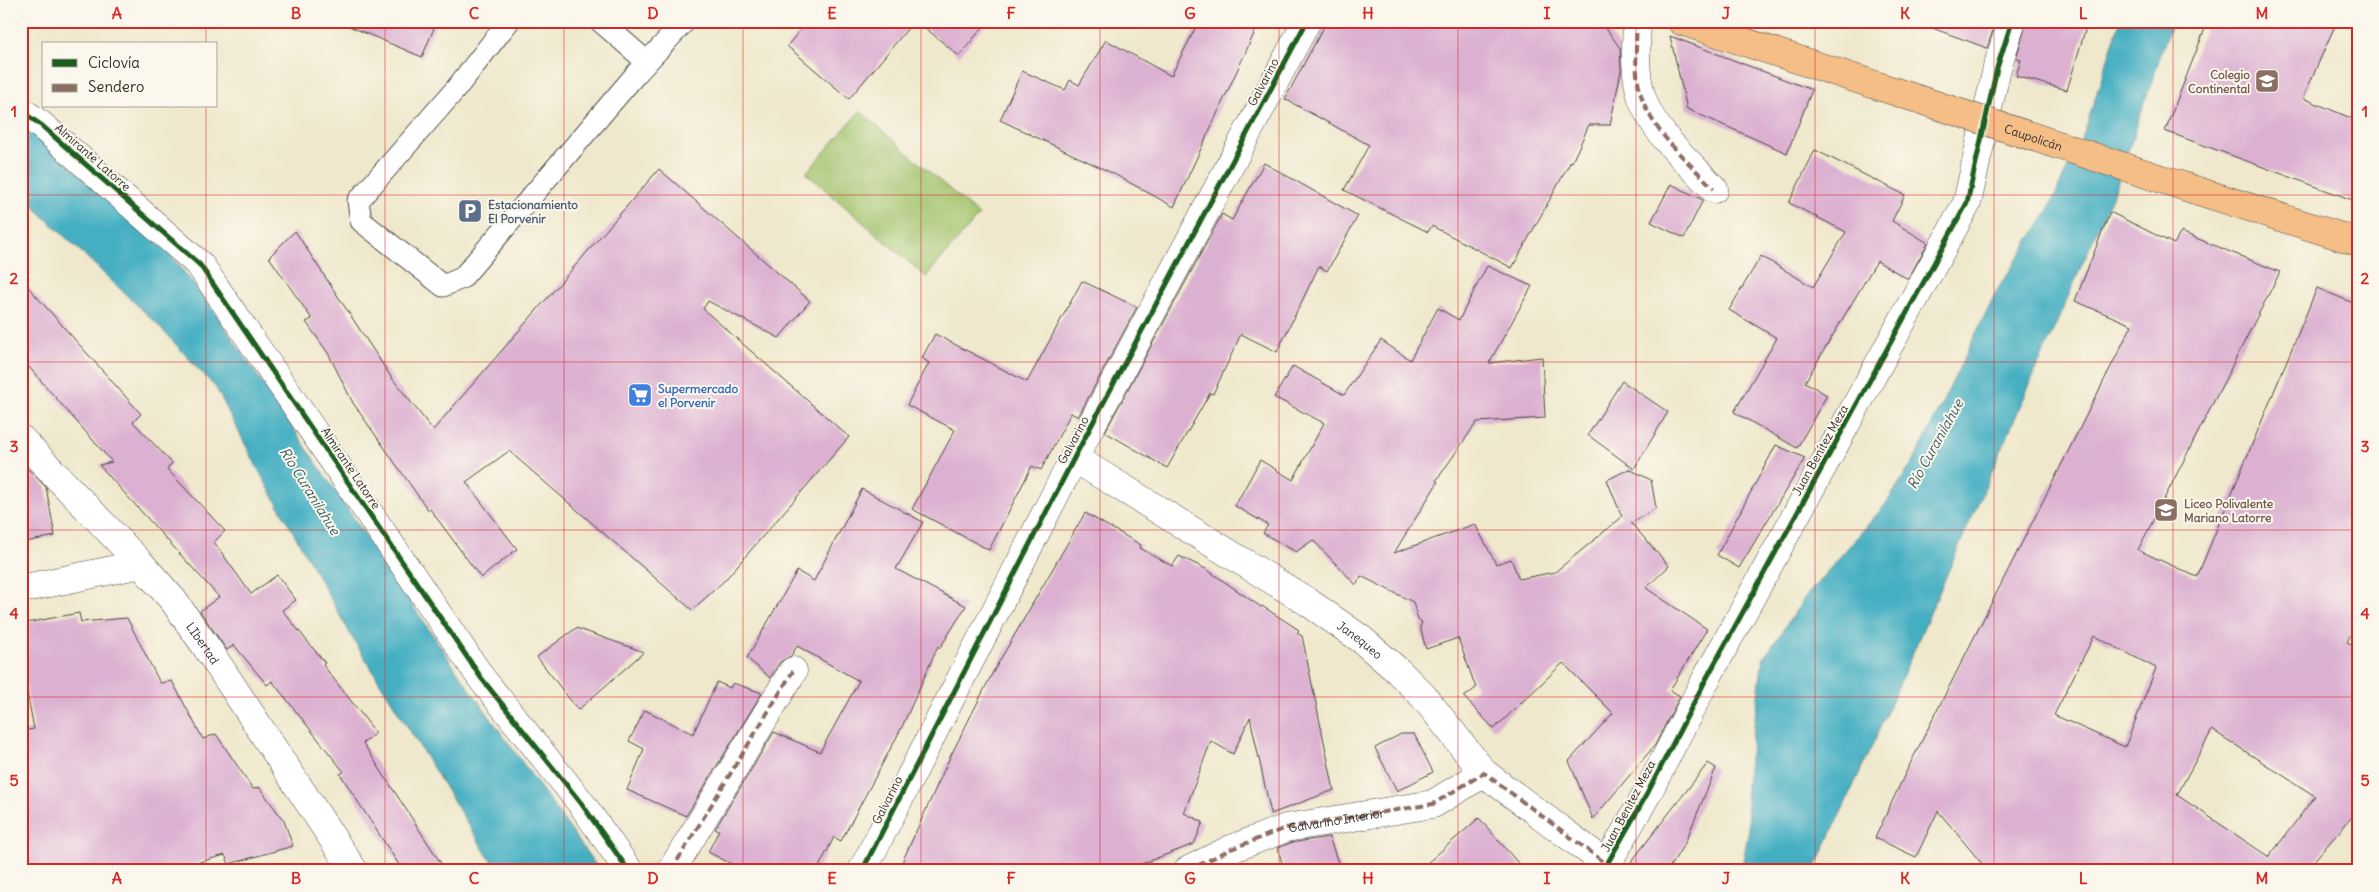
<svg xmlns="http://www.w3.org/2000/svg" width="2379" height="892" font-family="Delius,sans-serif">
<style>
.green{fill:#a1c36c;stroke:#66774c}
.water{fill:#44afc2;stroke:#386d76}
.building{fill:#dcb0d1;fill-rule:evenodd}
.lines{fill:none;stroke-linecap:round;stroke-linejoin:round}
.service-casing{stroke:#484743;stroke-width:23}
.minor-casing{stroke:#484743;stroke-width:29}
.primary-casing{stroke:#484743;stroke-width:29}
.service{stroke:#fff;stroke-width:21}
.minor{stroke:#fff;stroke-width:28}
.primary{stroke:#f6be87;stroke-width:28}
.primary-bridge-casing{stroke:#484743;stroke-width:29;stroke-linecap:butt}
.primary-bridge{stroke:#f6be87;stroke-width:28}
.quiet{stroke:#8d6e63;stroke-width:4;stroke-dasharray:8 4;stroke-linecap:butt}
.cycleway-casing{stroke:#fbf7ec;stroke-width:8}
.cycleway{stroke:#1b5e20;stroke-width:5}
.grid{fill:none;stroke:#d62828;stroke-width:1;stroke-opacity:0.55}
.labels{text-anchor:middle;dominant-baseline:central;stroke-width:4;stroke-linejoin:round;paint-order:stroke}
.education-label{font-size:12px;font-weight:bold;fill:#785e54;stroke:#fbf7ec;text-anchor:end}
.street-label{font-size:12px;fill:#2b2b2b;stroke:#fbf7ec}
.service-label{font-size:12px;font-weight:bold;fill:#4e5e75;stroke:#fbf7ec;text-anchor:start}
.shop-label{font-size:12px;font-weight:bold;fill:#366cbe;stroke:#fbf7ec;text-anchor:start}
.water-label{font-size:14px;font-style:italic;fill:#345960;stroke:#fbf7ec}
.neatline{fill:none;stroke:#d62828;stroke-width:2}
.grid-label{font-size:16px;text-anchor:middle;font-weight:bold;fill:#d62828}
</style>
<rect width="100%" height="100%" fill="#fbf7ec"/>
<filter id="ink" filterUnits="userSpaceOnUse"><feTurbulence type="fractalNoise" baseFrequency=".02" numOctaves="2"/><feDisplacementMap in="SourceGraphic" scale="10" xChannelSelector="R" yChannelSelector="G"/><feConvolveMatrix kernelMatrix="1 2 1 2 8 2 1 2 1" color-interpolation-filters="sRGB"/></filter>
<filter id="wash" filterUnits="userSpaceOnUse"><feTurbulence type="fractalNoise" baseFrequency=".0096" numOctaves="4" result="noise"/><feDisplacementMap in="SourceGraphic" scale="20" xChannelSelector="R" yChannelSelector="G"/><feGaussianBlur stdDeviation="1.12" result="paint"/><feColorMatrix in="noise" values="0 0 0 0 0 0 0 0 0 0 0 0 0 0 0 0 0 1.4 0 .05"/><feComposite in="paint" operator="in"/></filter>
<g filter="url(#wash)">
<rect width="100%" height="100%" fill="#efe8cc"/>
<path class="green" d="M 860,111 L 979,215 L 926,277 L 806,173 Z"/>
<path class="water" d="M 2120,21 L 2172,21 L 2116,187 L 1876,737 L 1814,871 L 1741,871 L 1749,829 L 1746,783 L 1763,659 L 1806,596 L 1885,505 L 1915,459 L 1996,292 L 2048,211 L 2084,133 Z
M 21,123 L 170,254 L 207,301 L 457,671 L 600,871 L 497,871 L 353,639 L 259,471 L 216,388 L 156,323 L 21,195 Z"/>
<g id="blocks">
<path class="building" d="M 337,21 L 437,21 L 422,57 Z
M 808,21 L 914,21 L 849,99 L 787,46 Z
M 917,21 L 988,21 L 959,56 Z
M 1199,21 L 1260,21 L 1174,207 L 1114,174 L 1000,120 L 1022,71 L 1065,90 L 1070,80 L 1079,85 L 1106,40 L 1171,76 Z
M 1327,21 L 1591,21 L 1605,27 L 1620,48 L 1621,71 L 1610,125 L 1589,125 L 1572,162 L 1571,161 L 1512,268 L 1432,226 L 1428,232 L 1344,190 L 1369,145 L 1285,99 Z
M 1925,21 L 1996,21 L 1987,48 L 1924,25 Z
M 2027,21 L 2088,21 L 2067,90 L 2016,76 L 2021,60 L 2016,58 Z
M 2208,21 L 2337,21 L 2303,98 L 2358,121 L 2358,202 L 2165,131 Z
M 1670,36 L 1812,90 L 1787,153 L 1687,109 Z
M 1815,150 L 1905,195 L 1892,221 L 1928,243 L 1908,279 L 1877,261 L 1805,382 L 1827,395 L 1797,448 L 1734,412 L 1777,338 L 1729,310 L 1761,256 L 1813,287 L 1846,232 L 1789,203 Z
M 1264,163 L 1358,216 L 1327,271 L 1319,266 L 1277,352 L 1241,334 L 1213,394 L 1210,393 L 1167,468 L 1105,432 L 1222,214 L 1232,220 Z
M 659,169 L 810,301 L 779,338 L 708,301 L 703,309 L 849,437 L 724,581 L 692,610 L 509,451 L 466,482 L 517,549 L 481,578 L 430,509 L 428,510 L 353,403 L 328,353 L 306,322 L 312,319 L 269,257 L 295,231 L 391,377 L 433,430 Z
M 1671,184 L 1703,200 L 1684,238 L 1651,222 Z
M 2110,212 L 2174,244 L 2181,232 L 2280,272 L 2138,550 L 2197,577 L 2317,288 L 2358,305 L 2358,620 L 2347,642 L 2358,647 L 2358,810 L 2305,871 L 1988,871 L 1938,811 L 1916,857 L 1875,838 L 1905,774 L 2132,325 L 2075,301 ZM 2094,636 L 2156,668 L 2125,747 L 2054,715 ZM 2212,730 L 2315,796 L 2269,857 L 2177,795 Z
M 1487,266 L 1532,286 L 1489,363 L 1542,357 L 1545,418 L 1477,422 L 1436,481 L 1438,482 L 1394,553 L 1475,524 L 1496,564 L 1511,559 L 1519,579 L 1555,572 L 1622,517 L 1607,480 L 1629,469 L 1651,480 L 1656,508 L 1631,523 L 1669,566 L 1646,588 L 1707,629 L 1670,690 L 1680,696 L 1655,745 L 1593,819 L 1569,761 L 1613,713 L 1563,663 L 1494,729 L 1464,697 L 1476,688 L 1458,638 L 1426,649 L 1420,627 L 1422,622 L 1418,620 L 1413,602 L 1361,576 L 1356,585 L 1313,540 L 1296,552 L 1263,533 L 1268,525 L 1235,506 L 1260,460 L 1293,480 L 1324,423 L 1274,397 L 1293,366 L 1344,395 L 1381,340 L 1410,360 L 1438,308 L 1459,320 Z
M 21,279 L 141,414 L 133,422 L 172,463 L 167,469 L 225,531 L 214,542 L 251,594 L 277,575 L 296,600 L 282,610 L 325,663 L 323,665 L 376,733 L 363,743 L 446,871 L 403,871 L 340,774 L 344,772 L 272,681 L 267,685 L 234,645 L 227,650 L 224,646 L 200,611 L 219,597 L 99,465 L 112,462 L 21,358 Z
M 1082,281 L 1137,307 L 1078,417 L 1071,413 L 1041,470 L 1032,466 L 989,550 L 912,509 L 955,430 L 907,405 L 929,363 L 922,358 L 935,334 L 1027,382 Z
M 1622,381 L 1668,412 L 1634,469 L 1588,435 Z
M 1776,445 L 1805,458 L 1739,568 L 1717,555 Z
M 21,462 L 46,487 L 55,536 L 21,543 Z
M 862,489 L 923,522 L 896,569 L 966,606 L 940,648 L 938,646 L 902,727 L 841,841 L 834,837 L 817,871 L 745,871 L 708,852 L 719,830 L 715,829 L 774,732 L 820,752 L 859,681 L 797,646 L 791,656 L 780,662 L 770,678 L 747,658 L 797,571 L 814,581 Z
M 1085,513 L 1141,545 L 1140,548 L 1172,566 L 1179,556 L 1206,569 L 1261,607 L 1262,606 L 1299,630 L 1297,633 L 1302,636 L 1334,790 L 1271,814 L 1250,717 L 1233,754 L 1211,741 L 1184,813 L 1203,822 L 1194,844 L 1123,871 L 898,871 L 951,755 L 992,674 Z
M 79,613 L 81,622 L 127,618 L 160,683 L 172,681 L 203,739 L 216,734 L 253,789 L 259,787 L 284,821 L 293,846 L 229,864 L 225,855 L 167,871 L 21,871 L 21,731 L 34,729 L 21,661 L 21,624 Z
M 576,628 L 644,652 L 578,710 L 537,657 Z
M 717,682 L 730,688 L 733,683 L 762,693 L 686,816 L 627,790 L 644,749 L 629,741 L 645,710 L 693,734 Z
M 1401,734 L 1414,734 L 1433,772 L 1397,791 L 1375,748 Z
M 1708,763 L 1716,768 L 1685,843 L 1667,871 L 1624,871 Z
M 1479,818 L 1525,871 L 1418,871 Z
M 1329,837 L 1341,871 L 1284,871 L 1278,848 L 1290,843 Z"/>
</g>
</g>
<g filter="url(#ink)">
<use href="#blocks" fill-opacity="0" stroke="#484743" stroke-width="1"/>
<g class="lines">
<defs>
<path id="service" d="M 509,21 L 455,90 L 358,201 L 361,221 L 443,286 L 462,278 L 636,74 L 685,21
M 600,21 L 647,62"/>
<g id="minor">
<path d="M 1637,21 C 1636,47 1634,74 1642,98 C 1654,134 1689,162 1714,189"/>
<path d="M 21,111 L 41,125 L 200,265 L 482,679 L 581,803 L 629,871"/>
<path id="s1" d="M 21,439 L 141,564 L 173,600 L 207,648 L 354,871"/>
<path id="s2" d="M 1074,458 L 1308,602 L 1361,639 L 1398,671 L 1424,697 L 1484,773 L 1608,865"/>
<path d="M 21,589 L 141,564"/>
<path d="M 671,871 L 793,671"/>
<path d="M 862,871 L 1074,458 L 1307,21"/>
<path id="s3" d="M 1187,871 L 1231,849 L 1286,828 L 1433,804 L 1484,773"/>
<path d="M 1603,871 L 1647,794 L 1704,683 L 1967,203 L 1997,68 L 2012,21"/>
</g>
<path id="primary" d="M 1681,21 L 1872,84
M 2195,190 L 2358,242"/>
</defs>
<use href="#service" class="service-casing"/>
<use href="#minor" class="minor-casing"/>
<use href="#primary" class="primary-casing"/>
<use href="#service" class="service"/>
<use href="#minor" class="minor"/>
<use href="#primary" class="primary"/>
<defs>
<g id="primary-bridge">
<path id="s4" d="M 1872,84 L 2195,190"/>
</g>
</defs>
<use href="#primary-bridge" class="primary-bridge-casing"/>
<use href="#primary-bridge" class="primary-bridge"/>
<path class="quiet" d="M 1637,21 C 1636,47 1634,74 1642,98 C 1654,134 1689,162 1714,189
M 671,871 L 793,671
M 1187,871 L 1231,849 L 1286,828 L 1433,804 L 1484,773 L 1608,865"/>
<defs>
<path id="cycleway" d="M 21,111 L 41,125 L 200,265 L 482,679 L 581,803 L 629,871
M 862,871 L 1074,458 L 1307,21
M 1603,871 L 1647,794 L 1704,683 L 1967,203 L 1997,68 L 2012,21"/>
</defs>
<use href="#cycleway" class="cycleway-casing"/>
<use href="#cycleway" class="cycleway"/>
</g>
</g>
<path class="grid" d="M 206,21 L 206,44M 385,21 L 385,871M 564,21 L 564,871M 743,21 L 743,871M 921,21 L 921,871M 1100,21 L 1100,871M 1279,21 L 1279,871M 1458,21 L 1458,871M 1636,21 L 1636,871M 1815,21 L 1815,871M 1994,21 L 1994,871M 2173,21 L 2173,871M 206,106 L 206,871M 21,195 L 2358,195M 21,362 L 2358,362M 21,530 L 2358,530M 21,697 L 2358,697"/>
<defs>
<symbol id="school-square" viewBox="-11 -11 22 22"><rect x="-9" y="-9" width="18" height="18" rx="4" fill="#8d6e63" stroke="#fbf7ec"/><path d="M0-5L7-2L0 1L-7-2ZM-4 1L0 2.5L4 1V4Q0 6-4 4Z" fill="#fff"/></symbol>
<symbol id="parking-square" viewBox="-11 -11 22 22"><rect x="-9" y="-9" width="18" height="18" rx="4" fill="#5c6f8a" stroke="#fbf7ec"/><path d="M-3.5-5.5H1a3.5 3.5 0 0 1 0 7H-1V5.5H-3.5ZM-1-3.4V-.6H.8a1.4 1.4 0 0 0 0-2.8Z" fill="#fff"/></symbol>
<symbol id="supermarket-square" viewBox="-11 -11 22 22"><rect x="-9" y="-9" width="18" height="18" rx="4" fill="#3f7fe0" stroke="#fbf7ec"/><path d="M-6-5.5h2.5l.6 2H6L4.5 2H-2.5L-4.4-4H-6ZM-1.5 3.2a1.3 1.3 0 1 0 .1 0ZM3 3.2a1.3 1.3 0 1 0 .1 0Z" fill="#fff"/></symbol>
</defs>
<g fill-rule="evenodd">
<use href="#school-square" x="2253" y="67" width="28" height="28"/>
<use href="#parking-square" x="456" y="197" width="28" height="28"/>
<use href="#supermarket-square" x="626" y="381" width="28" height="28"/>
<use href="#school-square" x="2152" y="496" width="28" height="28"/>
</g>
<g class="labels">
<g class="education-label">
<text x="2250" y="74">Colegio<tspan x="2250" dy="14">Continental</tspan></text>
<text x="2184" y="503" text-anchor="start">Liceo Polivalente<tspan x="2184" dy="14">Mariano Latorre</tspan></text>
</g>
<g class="street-label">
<text transform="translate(1263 82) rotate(-62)">Galvarino</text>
<text stroke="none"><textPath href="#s4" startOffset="170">Caupolicán</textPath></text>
<text transform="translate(93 157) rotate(41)">Almirante Latorre</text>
<text transform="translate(1073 440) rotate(-62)">Galvarino</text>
<text transform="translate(1820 450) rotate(-61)">Juan Benítez Meza</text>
<text transform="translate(351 468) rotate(56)">Almirante Latorre</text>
<text stroke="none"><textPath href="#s2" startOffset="339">Janequeo</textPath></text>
<text stroke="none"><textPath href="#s1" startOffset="274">LIbertad</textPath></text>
<text transform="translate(887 800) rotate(-63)">Galvarino</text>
<text transform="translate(1628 806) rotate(-62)">Juan Benítez Meza</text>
<text stroke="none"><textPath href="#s3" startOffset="159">Galvarino Interior</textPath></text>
</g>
<g class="service-label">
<text x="488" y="204">Estacionamiento<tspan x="488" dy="14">El Porvenir</tspan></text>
</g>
<g class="shop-label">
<text x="658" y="388">Supermercado<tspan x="658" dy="14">el Porvenir</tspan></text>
</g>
<g class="water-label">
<text transform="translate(1935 444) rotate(-61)">Río Curanilahue</text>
<text transform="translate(310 491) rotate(58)">Río Curanilahue</text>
</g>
</g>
<rect width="2379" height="892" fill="none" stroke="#fbf7ec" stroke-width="55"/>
<rect x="42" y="42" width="175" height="65" fill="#fbf7ec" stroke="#a8a59f"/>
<rect x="52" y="59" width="25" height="8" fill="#1b5e20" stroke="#a8a59f"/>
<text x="88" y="68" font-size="15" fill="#2b2b2b">Ciclovía</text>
<rect x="52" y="84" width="25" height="8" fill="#8d6e63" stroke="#a8a59f"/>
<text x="88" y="92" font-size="15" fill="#2b2b2b">Sendero</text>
<rect x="28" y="28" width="2324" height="836" class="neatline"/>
<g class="grid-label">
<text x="117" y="19">A</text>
<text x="296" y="19">B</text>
<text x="474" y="19">C</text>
<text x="653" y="19">D</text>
<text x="832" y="19">E</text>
<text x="1011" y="19">F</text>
<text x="1190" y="19">G</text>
<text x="1368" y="19">H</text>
<text x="1547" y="19">I</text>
<text x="1726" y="19">J</text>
<text x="1905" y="19">K</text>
<text x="2083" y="19">L</text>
<text x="2262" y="19">M</text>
<text x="14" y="117">1</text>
<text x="2365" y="117">1</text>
<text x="14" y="284">2</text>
<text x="2365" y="284">2</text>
<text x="14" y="452">3</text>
<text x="2365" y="452">3</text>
<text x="14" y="619">4</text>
<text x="2365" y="619">4</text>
<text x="14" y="786">5</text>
<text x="2365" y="786">5</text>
<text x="117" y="884">A</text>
<text x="296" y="884">B</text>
<text x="474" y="884">C</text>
<text x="653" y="884">D</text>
<text x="832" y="884">E</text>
<text x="1011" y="884">F</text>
<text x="1190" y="884">G</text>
<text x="1368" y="884">H</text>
<text x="1547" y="884">I</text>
<text x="1726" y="884">J</text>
<text x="1905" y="884">K</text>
<text x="2083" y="884">L</text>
<text x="2262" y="884">M</text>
</g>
</svg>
